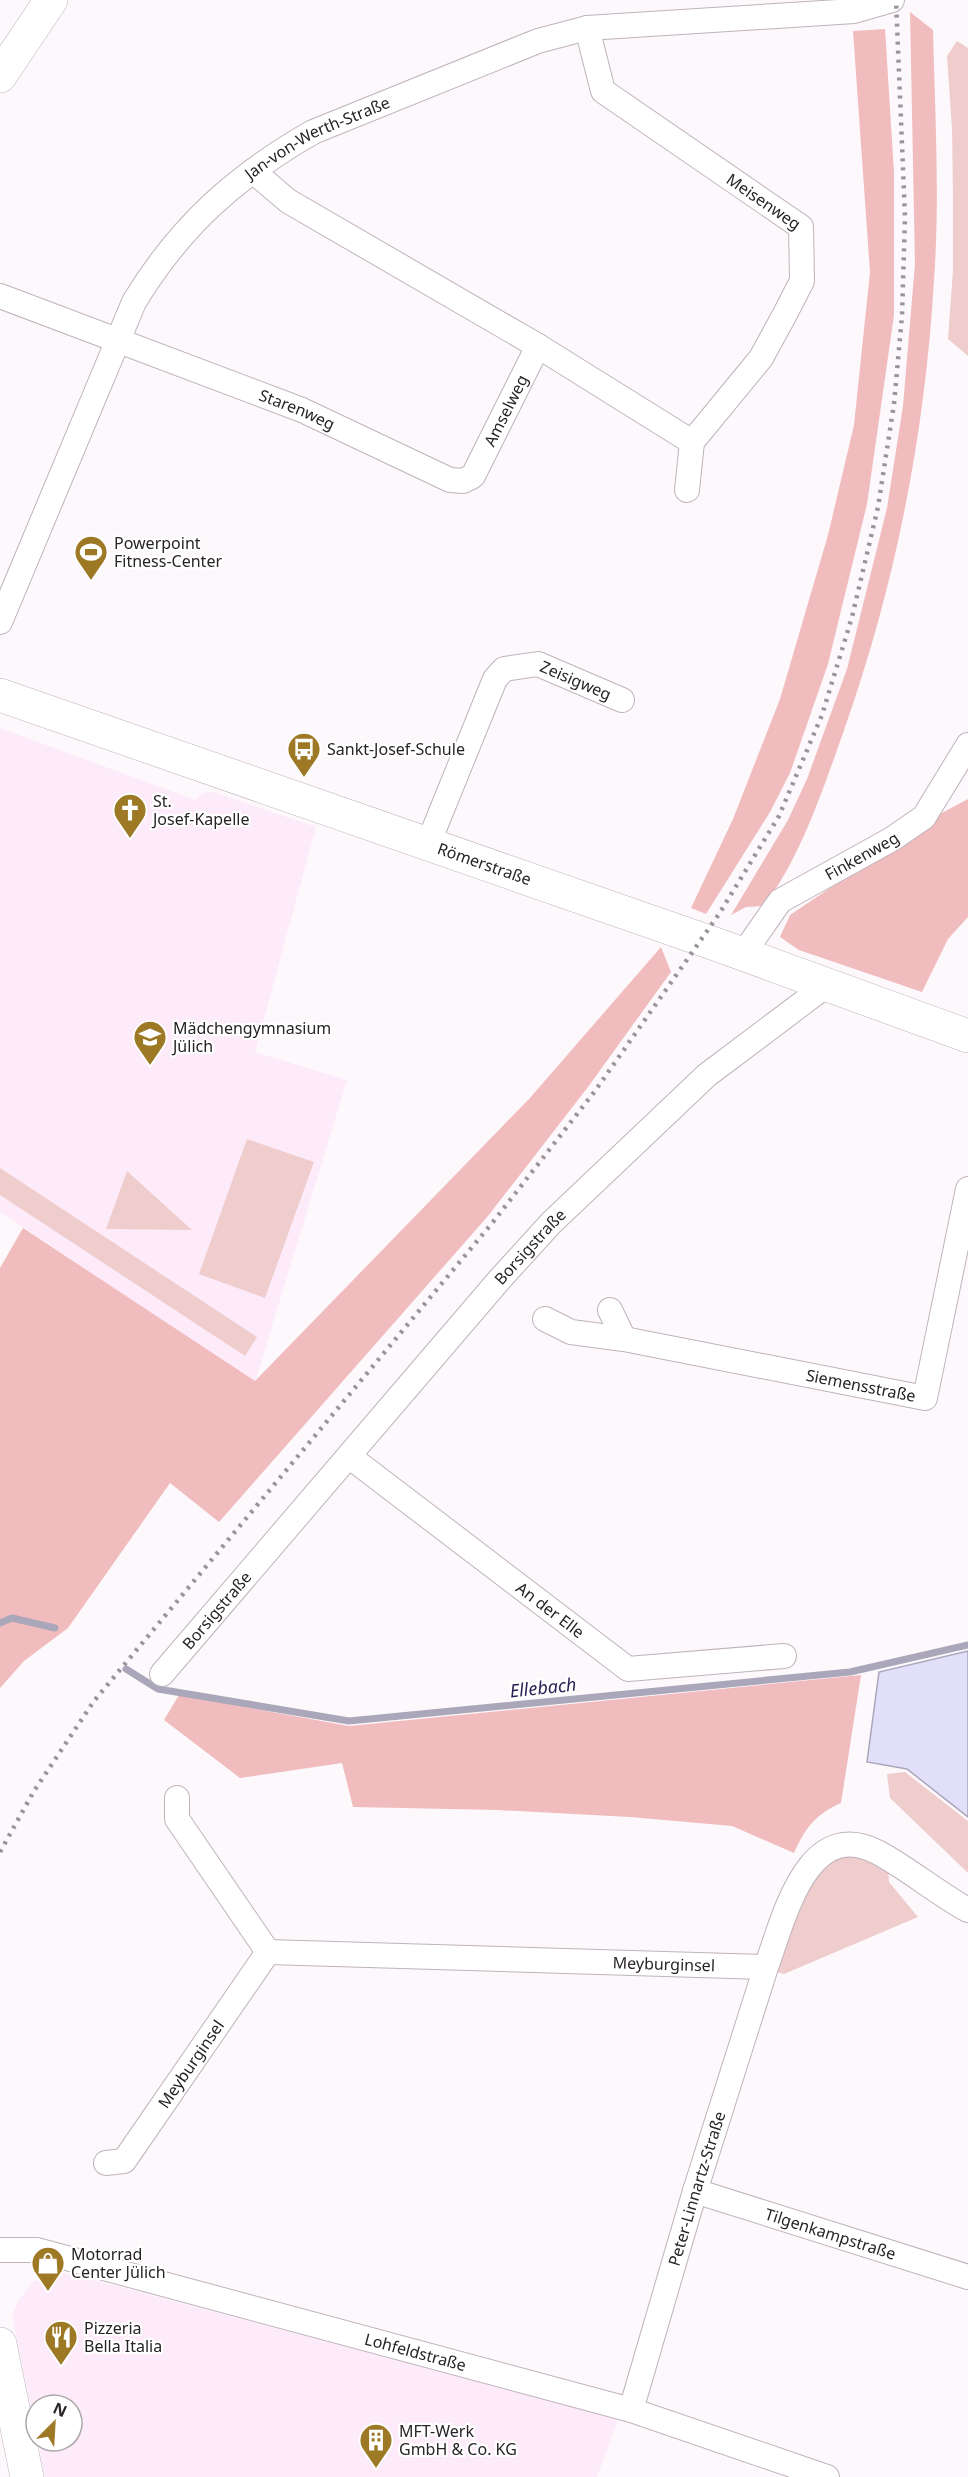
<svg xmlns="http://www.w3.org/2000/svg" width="968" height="2477" font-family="'Noto Sans',sans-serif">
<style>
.built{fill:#feebfa}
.green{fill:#efcdcd}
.forest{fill:#f1bcbd}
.water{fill:#e1dff9;stroke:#aaa7ba;stroke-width:1.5}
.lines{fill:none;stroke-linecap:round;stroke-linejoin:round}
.stream{stroke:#aaa7ba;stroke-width:7}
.street-casing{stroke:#bfb3bc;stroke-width:26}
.secondary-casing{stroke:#bfb3bc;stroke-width:34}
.street{stroke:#fff;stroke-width:24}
.secondary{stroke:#fff;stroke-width:33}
.rail{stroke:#999498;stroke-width:4.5;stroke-dasharray:3 6;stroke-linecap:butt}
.labels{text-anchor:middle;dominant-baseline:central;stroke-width:4.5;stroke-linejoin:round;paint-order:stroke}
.street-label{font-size:16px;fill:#282327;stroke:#fff}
.poi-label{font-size:16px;fill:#282327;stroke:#fff;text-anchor:start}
.water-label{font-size:18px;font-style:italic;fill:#2c2155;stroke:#fff}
</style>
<rect width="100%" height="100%" fill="#fdf8fc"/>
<path class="built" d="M 0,728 L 195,800 L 203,793 L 213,792 L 316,827 L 255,1052 L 347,1080 L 255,1382 L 0,1212 Z
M 54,2273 L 71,2274 L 618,2419 L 597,2477 L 45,2477 L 38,2441 L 72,2441 L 72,2405 L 36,2405 L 36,2431 L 12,2316 L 18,2301 L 33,2282 Z"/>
<path class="green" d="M 957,41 L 968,48 L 968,356 L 948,339 L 953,270 L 953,199 L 952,128 L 947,56 Z
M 247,1139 L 314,1162 L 265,1298 L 199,1274 Z
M 0,1168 L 257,1337 L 245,1356 L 0,1195 Z
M 127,1171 L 192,1230 L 106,1229 Z
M 905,1772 L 968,1821 L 968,1873 L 890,1798 L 887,1774 Z
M 848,1848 L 888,1865 L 889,1882 L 918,1917 L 784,1974 L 776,1972 L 802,1902 L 820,1865 Z"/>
<path class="forest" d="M 910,12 L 933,30 C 935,113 940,197 934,280 C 925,435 895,587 843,733 C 822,792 801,856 764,906 L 746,907 L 731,915 L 788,820 L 807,779 L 847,669 L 887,508 L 903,406 L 915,264 Z
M 885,29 L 894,173 L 894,315 L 867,504 L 828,664 L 790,773 L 770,812 L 706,914 L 691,908 L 733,819 L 780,699 L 828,535 L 854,425 L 870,272 L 853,31 Z
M 968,799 L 968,917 L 948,939 L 922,992 L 799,950 L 780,937 L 790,915 L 940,814 Z
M 661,947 L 671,972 L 588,1087 L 488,1216 L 219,1522 L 170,1483 L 68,1628 L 24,1661 L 0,1688 L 0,1268 L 23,1228 L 255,1381 L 529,1099 Z
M 861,1675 L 841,1803 C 816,1814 805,1828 794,1853 L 732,1826 L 630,1817 L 498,1810 L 353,1807 L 342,1763 L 240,1778 L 164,1720 L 179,1695 L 349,1726 Z"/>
<path class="water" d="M 968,1651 L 968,1817 L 907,1769 L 867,1762 L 879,1672 Z"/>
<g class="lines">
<path class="stream" d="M 0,1623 L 12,1618 L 55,1628
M 126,1669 L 158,1689 L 349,1721 L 850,1672 L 968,1645"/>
<defs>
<g id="street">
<path id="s1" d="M 587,28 L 603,91 L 801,227 L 802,281 L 785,314 L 761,358 L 692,442"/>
<path d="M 253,171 L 288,201 L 538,346 L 692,442 L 687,490"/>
<path id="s2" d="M 0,296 L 302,410 L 450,480 L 463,481 L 473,476 L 538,346"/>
<path id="s3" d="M 0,622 L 134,302 C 180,226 236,176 313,132 L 538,41 L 587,28 L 854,11 L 892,0"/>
<path id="s4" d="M 428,844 L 495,679 L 504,669 L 538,664 L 622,700"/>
<path id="s5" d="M 743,954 L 780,901 L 892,839 L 924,817 L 968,745"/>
<path d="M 610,1310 L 624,1339"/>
<path id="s6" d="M 545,1319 L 571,1332 L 624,1339 L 925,1398 L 968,1189"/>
<path id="s7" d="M 350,1457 L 628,1669 L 784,1656"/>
<path id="s8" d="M 162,1674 L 500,1279 L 551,1223 L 707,1075 L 828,984"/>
<path d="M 177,1798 L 177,1819 L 268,1952"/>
<path id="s9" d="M 268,1952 L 766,1967 C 784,1919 807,1814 879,1853 C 910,1870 937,1893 968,1910"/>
<path id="s10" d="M 106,2163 L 124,2161 L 268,1952"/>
<path id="s11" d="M 695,2191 L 968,2277"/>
<path id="s12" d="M 0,2250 L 37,2250 L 631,2410 L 827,2477"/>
<path id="s13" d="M 631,2410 L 695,2191 L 766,1967"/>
</g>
<g id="secondary">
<path d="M 0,76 L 51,0"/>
<path id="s14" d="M 0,695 L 715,944 L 968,1036"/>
<path d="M 0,2344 L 27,2477"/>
</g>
</defs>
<use href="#street" class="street-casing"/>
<use href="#secondary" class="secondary-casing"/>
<use href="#street" class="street"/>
<use href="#secondary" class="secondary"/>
<path class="rail" d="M 0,1852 L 34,1791 L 94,1701 L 493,1222 L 595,1091 L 719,914 L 779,816 L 822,715 L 852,617 L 878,507 L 894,404 L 902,316 L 905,217 L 896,0"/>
</g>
<defs>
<symbol id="stadium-pin" viewBox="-11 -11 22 30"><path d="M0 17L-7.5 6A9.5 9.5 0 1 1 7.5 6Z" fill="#9d7925" stroke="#fff"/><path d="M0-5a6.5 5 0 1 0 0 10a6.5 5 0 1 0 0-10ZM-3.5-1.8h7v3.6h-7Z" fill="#fff"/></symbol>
<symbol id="bus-pin" viewBox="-11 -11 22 30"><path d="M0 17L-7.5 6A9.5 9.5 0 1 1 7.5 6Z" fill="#9d7925" stroke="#fff"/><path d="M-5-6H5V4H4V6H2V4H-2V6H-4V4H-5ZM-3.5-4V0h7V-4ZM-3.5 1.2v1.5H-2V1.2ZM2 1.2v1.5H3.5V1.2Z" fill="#fff"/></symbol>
<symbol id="church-pin" viewBox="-11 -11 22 30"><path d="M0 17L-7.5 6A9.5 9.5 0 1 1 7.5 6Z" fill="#9d7925" stroke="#fff"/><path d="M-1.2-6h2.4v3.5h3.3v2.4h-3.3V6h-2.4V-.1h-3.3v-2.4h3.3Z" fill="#fff"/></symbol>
<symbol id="school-pin" viewBox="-11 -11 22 30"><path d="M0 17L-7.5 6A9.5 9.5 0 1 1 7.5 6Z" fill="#9d7925" stroke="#fff"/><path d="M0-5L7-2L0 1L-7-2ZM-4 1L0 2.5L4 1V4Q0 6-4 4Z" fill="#fff"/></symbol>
<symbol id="shop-pin" viewBox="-11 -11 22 30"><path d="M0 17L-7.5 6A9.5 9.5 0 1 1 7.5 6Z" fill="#9d7925" stroke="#fff"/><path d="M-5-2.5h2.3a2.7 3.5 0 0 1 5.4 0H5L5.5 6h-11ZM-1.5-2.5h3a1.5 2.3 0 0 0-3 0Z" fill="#fff"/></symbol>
<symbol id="restaurant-pin" viewBox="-11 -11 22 30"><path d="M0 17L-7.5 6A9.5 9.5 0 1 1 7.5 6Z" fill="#9d7925" stroke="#fff"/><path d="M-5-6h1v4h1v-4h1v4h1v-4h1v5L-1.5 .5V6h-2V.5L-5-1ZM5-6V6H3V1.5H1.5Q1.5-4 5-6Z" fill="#fff"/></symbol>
<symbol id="building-pin" viewBox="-11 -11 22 30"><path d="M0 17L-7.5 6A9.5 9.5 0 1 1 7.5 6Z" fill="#9d7925" stroke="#fff"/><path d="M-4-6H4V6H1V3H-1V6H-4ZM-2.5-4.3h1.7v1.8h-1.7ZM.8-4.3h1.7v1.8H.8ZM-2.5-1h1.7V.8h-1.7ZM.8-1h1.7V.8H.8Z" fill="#fff"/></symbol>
</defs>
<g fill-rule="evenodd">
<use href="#stadium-pin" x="72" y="533" width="38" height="52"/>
<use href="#bus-pin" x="285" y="730" width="38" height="52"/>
<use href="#church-pin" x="111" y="791" width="38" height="52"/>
<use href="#school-pin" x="131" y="1018" width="38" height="52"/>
<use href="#shop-pin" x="29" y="2244" width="38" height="52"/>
<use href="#restaurant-pin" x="42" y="2318" width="38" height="52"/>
<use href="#building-pin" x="357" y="2421" width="38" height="52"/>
</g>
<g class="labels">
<g class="street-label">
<text stroke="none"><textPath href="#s3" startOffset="598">Jan-von-Werth-Straße</textPath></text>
<text stroke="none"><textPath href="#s1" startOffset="260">Meisenweg</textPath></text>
<text stroke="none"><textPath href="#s2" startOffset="318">Starenweg</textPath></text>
<text stroke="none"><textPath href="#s2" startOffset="584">Amselweg</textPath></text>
<text stroke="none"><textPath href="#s4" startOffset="267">Zeisigweg</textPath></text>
<text stroke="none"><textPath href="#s5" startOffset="158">Finkenweg</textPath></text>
<text stroke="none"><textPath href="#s14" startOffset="513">Römerstraße</textPath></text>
<text stroke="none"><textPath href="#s8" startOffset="564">Borsigstraße</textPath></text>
<text stroke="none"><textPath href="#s6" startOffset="324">Siemensstraße</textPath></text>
<text stroke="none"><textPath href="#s7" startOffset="252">An der Elle</textPath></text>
<text stroke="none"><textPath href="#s8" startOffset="84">Borsigstraße</textPath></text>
<text stroke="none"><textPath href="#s9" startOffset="396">Meyburginsel</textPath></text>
<text stroke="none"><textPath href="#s10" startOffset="136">Meyburginsel</textPath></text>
<text stroke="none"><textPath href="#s13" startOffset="231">Peter-Linnartz-Straße</textPath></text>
<text stroke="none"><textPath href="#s11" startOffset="142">Tilgenkampstraße</textPath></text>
<text stroke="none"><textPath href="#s12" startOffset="429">Lohfeldstraße</textPath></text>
</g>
<g class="poi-label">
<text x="114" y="543">Powerpoint<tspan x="114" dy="18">Fitness-Center</tspan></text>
<text x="327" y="749">Sankt-Josef-Schule</text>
<text x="153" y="801">St.<tspan x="153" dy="18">Josef-Kapelle</tspan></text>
<text x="173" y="1028">Mädchengymnasium<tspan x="173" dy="18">Jülich</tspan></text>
<text x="71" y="2254">Motorrad<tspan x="71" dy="18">Center Jülich</tspan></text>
<text x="84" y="2328">Pizzeria<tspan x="84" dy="18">Bella Italia</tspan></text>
<text x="399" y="2431">MFT-Werk<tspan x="399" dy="18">GmbH &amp; Co. KG</tspan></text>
</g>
<g class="water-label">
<text transform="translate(543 1687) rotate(-6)">Ellebach</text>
</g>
</g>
<g transform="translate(54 2423) rotate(24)"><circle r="28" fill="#ffffff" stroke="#a9a7a9" stroke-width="1.5"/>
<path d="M0-4.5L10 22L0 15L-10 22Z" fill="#9d7925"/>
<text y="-9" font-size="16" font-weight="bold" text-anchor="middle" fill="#282327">N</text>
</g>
</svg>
